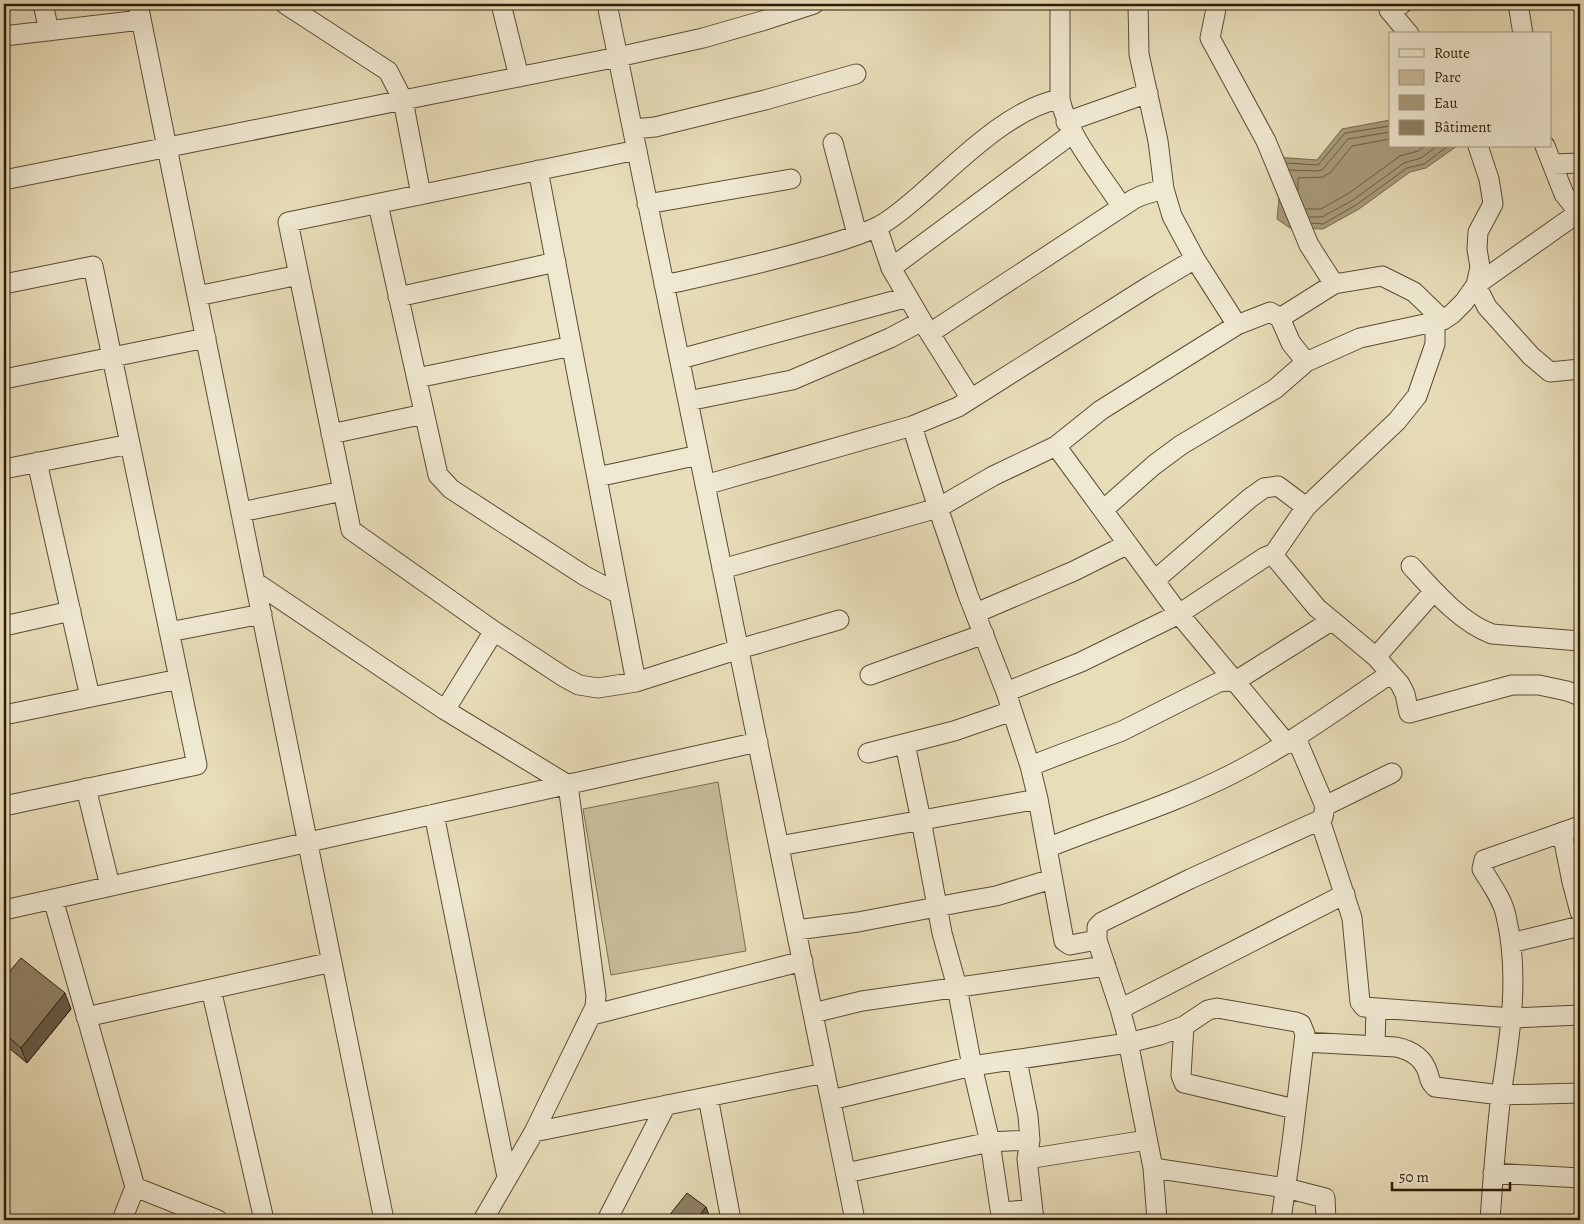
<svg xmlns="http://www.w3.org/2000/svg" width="1584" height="1224" font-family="Alegreya,serif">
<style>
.green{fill:#c8bc9b;stroke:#7a6c51}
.water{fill:#a89b7c;stroke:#76684d}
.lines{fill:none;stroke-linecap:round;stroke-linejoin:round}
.shore{stroke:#6a5c42;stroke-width:1}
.minor-casing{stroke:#5b4c34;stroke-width:21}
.minor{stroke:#f0e9d2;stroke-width:19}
.wall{fill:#7a6e56;stroke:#2c1c07}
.shaded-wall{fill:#635a46;stroke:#2c1c07}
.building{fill:#8e8064;stroke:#2c1c07}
</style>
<rect width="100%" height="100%" fill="#e8ddb9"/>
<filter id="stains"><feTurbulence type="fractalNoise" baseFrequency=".004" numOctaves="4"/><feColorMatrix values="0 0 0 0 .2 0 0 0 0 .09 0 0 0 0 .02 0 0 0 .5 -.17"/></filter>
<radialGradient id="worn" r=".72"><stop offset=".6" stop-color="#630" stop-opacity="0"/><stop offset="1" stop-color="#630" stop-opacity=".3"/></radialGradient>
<path class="green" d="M 718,782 L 746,951 L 611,975 L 583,809 Z"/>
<path class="water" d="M 1390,120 L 1390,146 L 1457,146 L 1426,168 L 1410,172 L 1359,209 L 1323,229 L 1290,228 L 1277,219 L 1280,188 L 1275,157 L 1317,160 L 1342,129 Z"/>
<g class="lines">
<path class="shore" d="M 1286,163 L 1318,165 L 1345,133 L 1390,126
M 1289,170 L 1316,171 L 1322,170 L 1348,139 L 1390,132
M 1298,191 L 1298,178 L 1323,177 L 1331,172 L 1352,146 L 1390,139
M 1306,209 L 1321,209 L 1349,193 L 1400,156 L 1418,151 L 1425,146
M 1309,217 L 1322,217 L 1353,200 L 1404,163 L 1421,158 L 1437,146
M 1311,223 L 1323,224 L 1356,205 L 1407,168 L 1424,164 L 1448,146"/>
<defs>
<path id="minor" d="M 43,4 L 49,31
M 138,4 L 384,1220
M 285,4 L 388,71 L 403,100 L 421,195
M 501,4 L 519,77
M 607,4 L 855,1220
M 1060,4 L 1060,99 C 1067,134 1102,176 1122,207
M 1138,4 L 1139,54 L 1158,141 L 1164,189 L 1172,216 L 1195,259 L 1237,325
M 1217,4 L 1210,38 L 1266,141 L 1309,245 L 1334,284
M 1402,4 L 1389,10 L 1409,34
M 1518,4 L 1523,34
M 4,36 L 141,20
M 1066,122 L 1148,93
M 633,129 L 655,127 L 765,100 L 856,74
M 833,143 L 857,234
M 1478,146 L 1489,179 L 1493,204 L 1478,232 L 1477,249 L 1480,267 L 1476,285 L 1487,307 L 1531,356 L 1550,372 L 1580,369
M 1545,146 L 1564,194 L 1580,214
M 637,150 L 288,222 L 351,530 L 494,631 L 564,677 L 579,685 L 598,688 L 636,682 L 739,649 L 839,620
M 1552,164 L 1580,163
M 538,170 L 636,682
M 4,180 L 618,57 L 703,38 L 762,21 L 814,4
M 378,204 L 438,475 L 451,489 L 585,576 L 619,594
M 647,204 L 791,179
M 877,227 L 891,268 L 922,321 L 971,399
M 891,268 L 1073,133
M 4,284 L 93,266 L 197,765 L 4,806
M 664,285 C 713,274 761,264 809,250 C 831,244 856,237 877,227 C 893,219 907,206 920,195 C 957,163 1010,108 1060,99
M 197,296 L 299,275
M 398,297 L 556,262
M 1280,318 L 1334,284 L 1382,276 L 1414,292 L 1443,320
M 930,333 L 1134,199 L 1143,195 L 1164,189
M 680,359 L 908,297
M 417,378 L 572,346
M 4,379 L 206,338
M 688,401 L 792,380 L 890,338 L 922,321
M 912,426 L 938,508 L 968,595 L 1006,692 L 1030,766 L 1038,799 L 1064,941 L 1070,945 L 1097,940
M 331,434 L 424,414
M 1056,446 L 1179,614 L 1287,744
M 37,462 L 90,697
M 4,469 L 130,444
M 597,477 L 699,455
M 705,485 L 912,426 L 958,407 L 1151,285 L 1195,259
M 1103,510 L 1154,465 L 1181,445 L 1275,389 L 1306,362 L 1360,338 L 1443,320 L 1452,314 L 1464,302 L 1476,285 L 1578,213
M 241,512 L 343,491
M 1273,555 L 1317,608 L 1376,657 L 1400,684 L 1405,694 L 1409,713 L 1512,685 L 1539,685 L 1567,691 L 1580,696
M 1411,566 C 1432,589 1461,623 1492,634 L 1580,641
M 722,569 L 938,508 L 993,476 L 1056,446 L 1101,410 L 1237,325 L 1270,312 L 1280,318 L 1291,343 L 1306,362
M 1155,580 L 1250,498 L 1264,488 L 1278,486 L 1306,507
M 255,582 L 445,710 L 568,785 L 596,996 L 595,1007 L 534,1132 L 483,1220
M 976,613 L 1074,571 L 1128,544
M 4,626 L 71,611
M 169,632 L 262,614
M 1376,657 L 1434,591
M 870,675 L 984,634
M 1006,692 L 1081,662 L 1179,614 L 1265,557 L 1270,555 L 1273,555 L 1306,507 L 1397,421 L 1417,396 L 1435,344 L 1435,323
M 445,710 L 494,631
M 4,715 L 179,679
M 905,744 L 921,820 L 942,933 L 957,987 L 972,1066 L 990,1142 L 1000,1209 L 1005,1212 L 1032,1209
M 868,753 L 954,731 L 1012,711
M 1030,766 L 1122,731 L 1219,682 L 1228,681 L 1234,682 L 1331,621
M 86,788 L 110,886
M 1325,806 L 1392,773
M 434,814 L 507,1177
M 1320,820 L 1352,918 L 1360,1002 L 1364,1007 L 1512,1018 L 1580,1015
M 1562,832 L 1572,882 L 1580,912
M 779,846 L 1038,799
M 1047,848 C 1109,823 1174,804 1234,773 C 1289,745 1339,708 1390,674
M 53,899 L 135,1187 L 122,1220
M 4,910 L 758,742
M 796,930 L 858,922 L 973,900 L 996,896 L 1052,879
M 1511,943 L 1580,926
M 211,989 L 264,1220
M 1120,1009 L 1345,894
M 813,1013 L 862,1001 L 1106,966
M 592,1015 L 803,961
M 86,1017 L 332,962
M 1184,1026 L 1181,1075 L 1184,1083 L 1295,1109
M 1304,1042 L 1396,1047 C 1411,1050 1423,1057 1428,1073 C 1430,1080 1430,1082 1435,1087 L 1501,1095 L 1580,1093
M 1375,1046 L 1376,1008
M 1017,1060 L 1028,1116 L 1030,1140 L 1027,1159 L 1034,1220
M 708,1097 L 731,1220
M 831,1100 L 972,1066 L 1128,1043 L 1160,1035 L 1184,1026 L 1208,1010 L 1217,1008 L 1296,1022 L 1301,1024 L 1305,1034 L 1292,1142 L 1281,1220
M 534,1132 L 825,1073
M 1027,1159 L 1147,1140
M 1153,1168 L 1286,1188 L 1325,1198 L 1326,1220
M 846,1173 L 990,1142 L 1030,1140
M 1493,1173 L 1580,1178
M 135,1187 L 218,1220
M 607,1220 L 666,1105
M 1157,1220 L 1153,1168 L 1126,1031 L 1120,1009 L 1097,940 L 1097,927 L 1102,922 L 1190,879 L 1320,820 L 1323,817 L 1325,806 L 1296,738
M 1490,1220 C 1493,1178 1496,1136 1501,1095 C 1510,1036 1520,975 1506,916 C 1503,900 1491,884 1482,869 L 1484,860 L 1580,826"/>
</defs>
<use href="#minor" class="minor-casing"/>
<use href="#minor" class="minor"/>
</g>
<path class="wall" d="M 4,978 L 71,1009 L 27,1063 L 4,1044 Z"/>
<path class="shaded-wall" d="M 65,993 L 71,1009 L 27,1063 L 21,1048 Z
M 706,1207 L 711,1220 L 696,1220 Z"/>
<path class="building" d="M 21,958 L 65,993 L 21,1048 L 4,1033 L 4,978 Z
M 687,1193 L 706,1207 L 696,1220 L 672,1220 L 668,1217 Z"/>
<rect width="1584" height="1224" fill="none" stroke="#e8ddb9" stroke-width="20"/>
<rect x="5" y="5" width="1574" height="1214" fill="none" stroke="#2c1c07" stroke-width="2.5"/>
<rect x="10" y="10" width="1564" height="1204" fill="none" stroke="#2c1c07"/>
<rect x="1389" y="32" width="162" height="115" fill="#f0e9d2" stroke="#a29781"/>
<rect x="1399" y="49" width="25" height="8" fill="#f0e9d2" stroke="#a29781"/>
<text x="1434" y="58" font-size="15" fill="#2c1c07">Route</text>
<rect x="1399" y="70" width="25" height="15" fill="#c8bc9b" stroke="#a29781"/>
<text x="1434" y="82" font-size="15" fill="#2c1c07">Parc</text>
<rect x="1399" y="95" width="25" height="15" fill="#a89b7c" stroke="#a29781"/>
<text x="1434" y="108" font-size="15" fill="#2c1c07">Eau</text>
<rect x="1399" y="120" width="25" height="15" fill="#8e8064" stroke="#a29781"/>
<text x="1434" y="132" font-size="15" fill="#2c1c07">Bâtiment</text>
<path d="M1392 1182v8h118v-8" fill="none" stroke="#2c1c07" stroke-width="2.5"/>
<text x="1399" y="1182" font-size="15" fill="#2c1c07" stroke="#f0e9d2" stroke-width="4" paint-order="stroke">50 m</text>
<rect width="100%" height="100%" filter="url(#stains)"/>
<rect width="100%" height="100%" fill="url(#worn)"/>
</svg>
